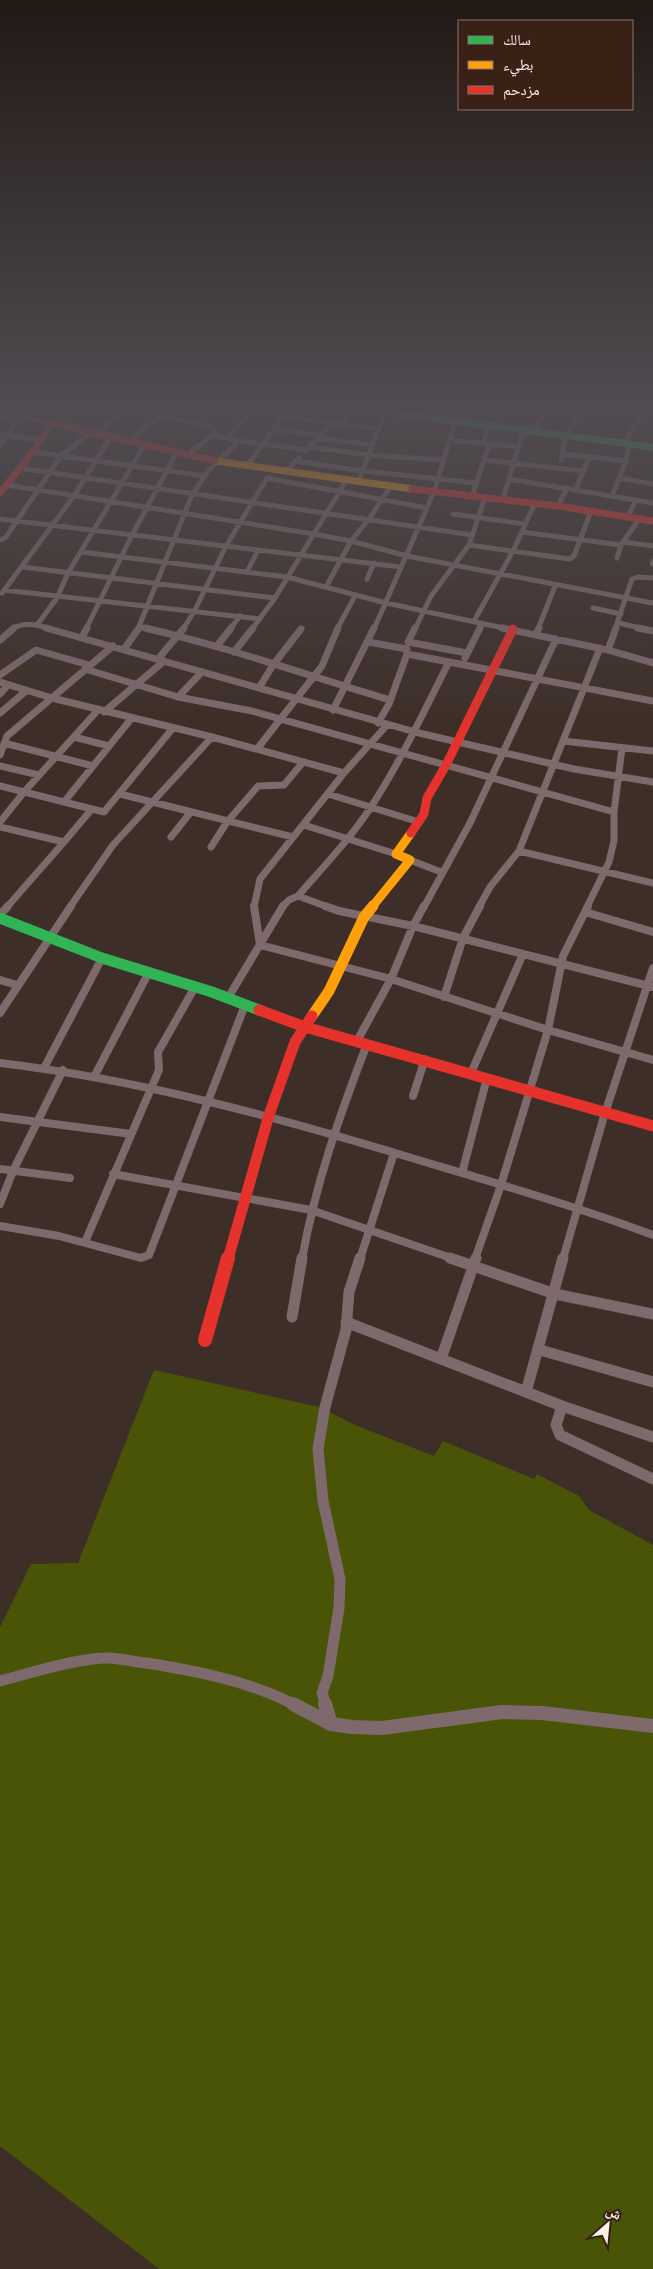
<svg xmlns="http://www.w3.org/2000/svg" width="653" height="2269" font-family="Montserrat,'Noto Naskh Arabic',sans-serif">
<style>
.green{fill:#495406}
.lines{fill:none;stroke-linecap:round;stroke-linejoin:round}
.street-far4{stroke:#7e6a6c;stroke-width:5}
.street-far3{stroke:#7e6a6c;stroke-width:7}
.street-far2{stroke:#7e6a6c;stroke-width:8}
.street-far1{stroke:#7e6a6c;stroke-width:11}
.street{stroke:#7e6a6c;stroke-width:14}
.fast-far1{stroke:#30b455;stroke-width:7}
.fast{stroke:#30b455;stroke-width:11}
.slow-far2{stroke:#ff9f0a;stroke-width:7}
.slow-far1{stroke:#ff9f0a;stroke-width:9}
.slow{stroke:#ff9f0a;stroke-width:11}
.jam-far3{stroke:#e5322d;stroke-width:7}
.jam-far2{stroke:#e5322d;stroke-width:9}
.jam-far1{stroke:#e5322d;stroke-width:11}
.jam{stroke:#e5322d;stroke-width:14}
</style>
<rect width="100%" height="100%" fill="#3d2e27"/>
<path class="green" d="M 154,1370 L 319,1407 L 355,1425 L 434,1456 L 443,1441 L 534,1479 L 537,1474 L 579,1496 L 589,1510 L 653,1545 L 653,2269 L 159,2269 L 0,2146 L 0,1627 L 31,1564 L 78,1563 Z"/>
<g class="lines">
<path class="street-far4" d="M 129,408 L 202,425
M 391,410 L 392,408
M 251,412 L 378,429
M 431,415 L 437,408
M 0,417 L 29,418 L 52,423 L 65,408
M 463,419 L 472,408
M 499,424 L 509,408
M 341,425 L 349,408
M 275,429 L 320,435
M 534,429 L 548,408
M 567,433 L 583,408
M 0,435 L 42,440
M 213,435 L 239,441 L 307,450
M 228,438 L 253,409
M 318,438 L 372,445
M 450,440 L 519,447
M 626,441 L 646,408
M 127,442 L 170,408
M 483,443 L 490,426
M 0,446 L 20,417
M 311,447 L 368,455 L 444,460
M 308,449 L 331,423
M 33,452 L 205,476
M 562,454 L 626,461
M 186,456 L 215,433 L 212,428 L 202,425 L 214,408
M 484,460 L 584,471
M 561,460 L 565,437
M 295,461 L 363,471 L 476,483
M 247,466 L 283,417
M 20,468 L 472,535
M 285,472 L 299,458
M 619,478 L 653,484
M 509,479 L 653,503
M 358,483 L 385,412
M 7,485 L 314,534 L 351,541 L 407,556 L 653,603
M 576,489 L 589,457
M 472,496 L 489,444
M 612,496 L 626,461 L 629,444
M 503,499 L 523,431
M 558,506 L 567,488
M 453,514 L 524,524
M 628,517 L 636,500
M 0,519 L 401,567
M 522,532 L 621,545
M 0,540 L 6,537 L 61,456 L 82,439 L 101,429 L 129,408
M 624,542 L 653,546
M 469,545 L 570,559 L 574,556 L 591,511
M 81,552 L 287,577 L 386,603 L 508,629
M 617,558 L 621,545 L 639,519
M 652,564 L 653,561
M 23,567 L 275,598 L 252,629
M 247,572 L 258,550
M 367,579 L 374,563
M 326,587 L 351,541 L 369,519 L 390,487
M 4,590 L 260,619
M 2,593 L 74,496 L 110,438
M 275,598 L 346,481
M 593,608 L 621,614
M 474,621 L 513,551 L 535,503
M 619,623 L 644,629
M 37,625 L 57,598 L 68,573 L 144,446
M 139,626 L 151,629
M 12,629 C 25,621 38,625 51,629
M 86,629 L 132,535 L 176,454
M 138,629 L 192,495 L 208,471 L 239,441
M 183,629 L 195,610 L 226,546 L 267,478 L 427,508
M 230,629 L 240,616
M 337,629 L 355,596
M 374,629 L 434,492 L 455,422
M 415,629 L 431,596 L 469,545 L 485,497
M 479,629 L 482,623
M 538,629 L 555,586
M 615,629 L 632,579 L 638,577 L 653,578"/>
<path class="street-far3" d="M 46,628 L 419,733 L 574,769 L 653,782
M 145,628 C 228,647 309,676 390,700
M 415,628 L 408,642 L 467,653
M 502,628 L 608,650 L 653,663
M 638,628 L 653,631
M 536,634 L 539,628
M 82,637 L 87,628
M 0,640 L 14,628
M 368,642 L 407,649 L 407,654 L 653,701
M 217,646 L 231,628
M 124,649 L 139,628
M 608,650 L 616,628
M 234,652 L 253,628
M 465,658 L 480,628
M 158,659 L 184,628
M 85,669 L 178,697 L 252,711 L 614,812
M 0,675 L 36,650 L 89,665
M 0,682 L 52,698 L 212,737 L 344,773
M 259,688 L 273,665 L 301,629
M 0,694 L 8,685
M 178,697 L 202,672
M 333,710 L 374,628
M 104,712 L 164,661
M 0,713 L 26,691
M 378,723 L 389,704 L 407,654
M 74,737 L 109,746
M 563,741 L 653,751
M 4,743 L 93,766
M 257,749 L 322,666 L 338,628
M 0,755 L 7,736 L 113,646
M 0,766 L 39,775
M 0,786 L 104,812 L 173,728
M 120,794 L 293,837
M 328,794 L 419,822
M 64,802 L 131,719
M 0,822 L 24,792 L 98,710
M 304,825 L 396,854
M 0,827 L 64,842 L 91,810
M 171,837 L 190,813
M 211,847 L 227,822 L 258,786 L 284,785 L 303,762
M 519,851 L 653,883
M 410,860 L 441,872
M 298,896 C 323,867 350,839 371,807 C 401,761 424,711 449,662
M 7,907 L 64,842
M 70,907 L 113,845 L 212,737
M 254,907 L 260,879 L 344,773 L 387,725
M 282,907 L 289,900 L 298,896 L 328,907
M 424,907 L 470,823 L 556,639
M 479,907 L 490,887 L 519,851 L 600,648
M 587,907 L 609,862 L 614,841 L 614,812 L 622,748"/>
<path class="street-far2" d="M 254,906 L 260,945 L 391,979 L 548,1030 L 653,1060
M 325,906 L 339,911 L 413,926 L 653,987
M 585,912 L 653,932
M 0,915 L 8,906
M 0,980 L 17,985
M 444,997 L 463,938 L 480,906
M 228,998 L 283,906
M 0,1013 L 71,906
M 357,1041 L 391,979 L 413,926 L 424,906
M 0,1063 C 142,1080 279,1118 415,1159 C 495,1183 575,1206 653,1235
M 44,1068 L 102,958
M 471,1073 L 523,954
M 95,1075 L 148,974
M 413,1096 L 425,1059
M 0,1117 L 131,1134
M 0,1169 L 70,1178
M 462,1173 L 487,1078
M 113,1174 L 311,1210 L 454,1259
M 0,1204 L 13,1171 L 63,1070
M 0,1226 L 59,1236 L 141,1258 L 149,1255 L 245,1005
M 85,1242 L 159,1070 L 158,1052 L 195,987
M 302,1259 C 316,1182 339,1117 367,1044
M 360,1259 L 394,1153
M 475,1259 L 501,1185 L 548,1030 L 563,956 L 588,906
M 563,1259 L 604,1116 L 653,968"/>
<path class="street-far1" d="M 450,1258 L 555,1294 L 653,1314
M 292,1317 L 302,1258
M 346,1322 L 562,1406 L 653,1437
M 540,1350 L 653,1382
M 441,1359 L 476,1258
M 526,1392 L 563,1258
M 562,1406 L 556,1425 L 560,1435 L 653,1479
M 0,1681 C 31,1673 77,1658 108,1658 C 120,1658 134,1662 146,1663 C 197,1671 249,1681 295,1705
M 326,1705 L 322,1693 L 328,1676 L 339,1608 L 340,1579 L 323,1501 L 318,1449 L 325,1407 L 346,1330 L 349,1292 L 360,1258"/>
<path class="street" d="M 293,1704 L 331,1724 L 352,1727 L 382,1728 L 502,1712 L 542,1713 L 653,1726
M 325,1704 L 331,1724"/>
<path class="fast-far1" d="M 355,408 L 653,447"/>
<path class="fast" d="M 0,918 L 102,958 L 212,992 L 259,1010"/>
<path class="slow-far2" d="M 215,461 L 412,489"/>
<path class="slow-far1" d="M 372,907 L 410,860 L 396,854 L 411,833"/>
<path class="slow" d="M 312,1016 L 329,991 L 364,917 L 373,906"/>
<path class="jam-far3" d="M 412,489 L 558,506 L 653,521
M 0,493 L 33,452 L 52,423 L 215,461"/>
<path class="jam-far2" d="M 411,833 L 424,814 L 427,798 L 446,765 L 513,629"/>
<path class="jam-far1" d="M 259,1010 L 305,1027 L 653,1126
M 228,1259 L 269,1115 L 295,1042 L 312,1016"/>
<path class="jam" d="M 205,1340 L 228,1258"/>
</g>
<linearGradient id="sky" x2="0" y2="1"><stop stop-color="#221915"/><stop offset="0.56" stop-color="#514c52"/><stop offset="1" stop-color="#514c52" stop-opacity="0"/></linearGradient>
<rect width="653" height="726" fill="url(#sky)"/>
<rect x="458" y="20" width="175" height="90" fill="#3a2115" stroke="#88746a"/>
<rect x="468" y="36" width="25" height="8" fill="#30b455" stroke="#88746a"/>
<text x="503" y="45" font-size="15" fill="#fef0e9">سالك</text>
<rect x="468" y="61" width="25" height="8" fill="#ff9f0a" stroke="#88746a"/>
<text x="503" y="70" font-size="15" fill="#fef0e9">بطيء</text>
<rect x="468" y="86" width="25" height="8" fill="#e5322d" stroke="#88746a"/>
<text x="503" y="95" font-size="15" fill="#fef0e9">مزدحم</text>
<g transform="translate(608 2224) rotate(27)" stroke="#3a2115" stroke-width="4" paint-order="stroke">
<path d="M0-4L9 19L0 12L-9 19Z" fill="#fef0e9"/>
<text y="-8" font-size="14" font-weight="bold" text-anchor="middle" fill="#fef0e9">ش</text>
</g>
</svg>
